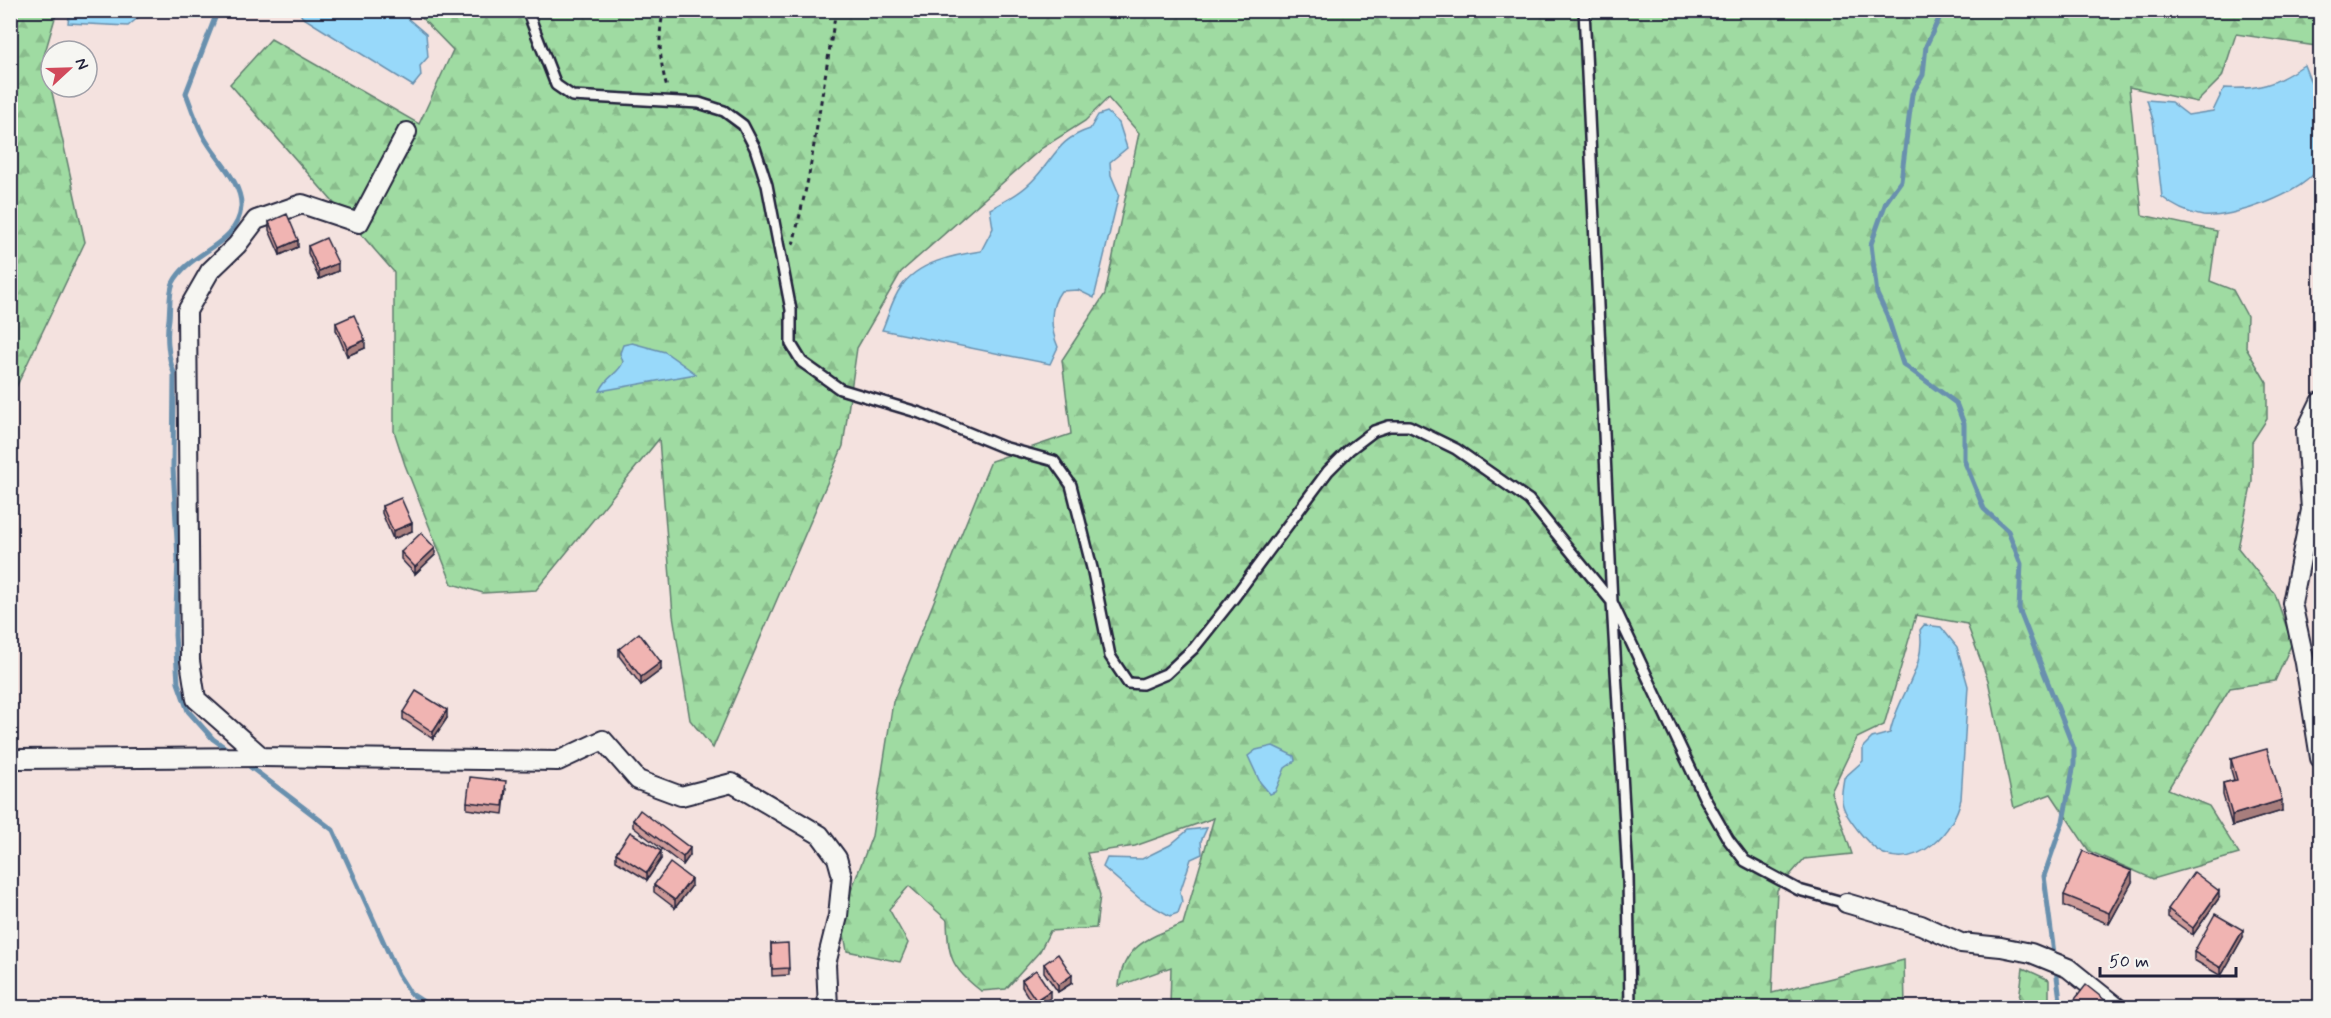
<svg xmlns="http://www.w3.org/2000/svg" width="2331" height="1018" font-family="Mynerve,sans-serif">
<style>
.forest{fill:url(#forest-firs);stroke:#607e6e;stroke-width:1.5}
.water{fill:#98d9fa;stroke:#6990ae;stroke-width:1.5}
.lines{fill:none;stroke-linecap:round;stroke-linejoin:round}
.stream{stroke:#6990ae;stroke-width:5}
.lane-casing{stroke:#22223b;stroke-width:14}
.street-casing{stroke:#22223b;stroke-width:22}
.path{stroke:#22223b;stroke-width:3;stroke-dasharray:4.5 4.5;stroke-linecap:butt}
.lane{stroke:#f6f6f2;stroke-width:9}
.street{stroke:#f6f6f2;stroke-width:18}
.wall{fill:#ce9b99;stroke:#22223b;stroke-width:1.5}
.shaded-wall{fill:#a87e7d;stroke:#22223b;stroke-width:1.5}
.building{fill:#f0b4b2;stroke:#22223b;stroke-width:1.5}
</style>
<defs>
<pattern id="forest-firs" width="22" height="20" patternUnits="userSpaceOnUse" patternTransform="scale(1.5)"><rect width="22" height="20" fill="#9fdba2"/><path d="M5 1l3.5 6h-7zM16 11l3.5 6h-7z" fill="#89bc8c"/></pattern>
</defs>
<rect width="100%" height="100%" fill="#f4e2df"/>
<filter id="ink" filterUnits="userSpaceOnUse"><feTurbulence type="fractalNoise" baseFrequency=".0167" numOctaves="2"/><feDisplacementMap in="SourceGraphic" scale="12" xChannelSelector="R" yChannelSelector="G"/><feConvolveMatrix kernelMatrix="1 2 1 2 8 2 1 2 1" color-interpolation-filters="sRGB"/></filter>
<g filter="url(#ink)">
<path class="forest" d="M 11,10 L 57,11 L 44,56 L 85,242 L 11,398 Z
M 414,10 L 2320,11 L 2320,52 L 2316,46 L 2236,34 L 2222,77 L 2197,102 L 2129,87 L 2142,215 L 2217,231 L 2210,281 L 2233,290 L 2247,316 L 2246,348 L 2267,383 L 2267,419 L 2252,442 L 2252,482 L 2238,548 L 2275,594 L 2292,643 L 2275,681 L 2230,688 L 2168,789 L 2209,806 L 2239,854 L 2153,879 L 2089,851 L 2051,794 L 2014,808 L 1988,680 L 1967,624 L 1916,615 L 1884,725 L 1857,738 L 1831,792 L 1852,854 L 1804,859 L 1777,890 L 1772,993 L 1904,960 L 1905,1007 L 1170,1007 L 1171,967 L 1119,986 C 1122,946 1150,937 1183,924 L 1214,818 L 1135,846 L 1087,853 L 1100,895 L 1096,928 L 1050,931 L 1040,951 L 1006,989 L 981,991 C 951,968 948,957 947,920 L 909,886 L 889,909 L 908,943 L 900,962 L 847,951 L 841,917 L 872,836 L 893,702 L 991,461 L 1071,434 L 1062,360 L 1105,294 L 1139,133 L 1108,98 L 1085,121 L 1042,148 L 901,272 L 857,348 L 843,446 L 713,748 L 690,720 L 673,615 L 659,439 L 536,590 L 483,593 L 452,584 L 405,465 L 394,431 L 394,272 L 230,84 L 271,39 L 419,124 L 453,50 Z
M 2023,968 L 2049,980 L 2049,1007 L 2018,1007 Z"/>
<path class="water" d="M 70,11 L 70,10 L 146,11 L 128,26 L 68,23 Z
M 299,11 L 399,11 L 426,34 L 428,57 L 420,66 L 421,76 L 413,86 L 302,17 Z
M 2304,65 L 2311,83 L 2320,92 C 2321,108 2324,155 2319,166 C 2307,193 2231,219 2203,216 C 2187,213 2174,207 2162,197 L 2153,120 L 2147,100 L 2171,102 L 2188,115 L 2213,111 L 2224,88 C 2259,90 2274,85 2304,65 Z
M 1107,112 L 1119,123 L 1127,148 L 1110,162 L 1111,175 L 1119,194 L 1094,298 L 1078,290 L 1061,291 C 1049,307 1050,328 1058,347 L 1050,364 L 882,330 C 888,317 892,299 901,287 C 918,262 954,255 981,251 L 993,228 L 990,209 C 1007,200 1023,192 1036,177 C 1056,155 1059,139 1090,129 L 1098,115 Z
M 632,343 L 665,352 L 696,374 L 600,391 C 607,375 619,374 623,362 L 620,353 L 623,345 Z
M 1924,625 L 1941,627 L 1957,647 L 1968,686 L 1961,799 C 1954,831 1920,868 1884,854 C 1874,850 1864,838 1857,829 C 1851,821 1843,811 1842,801 C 1841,794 1843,784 1844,778 L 1863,761 L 1863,747 L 1872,738 L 1890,733 C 1897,696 1927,668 1920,630 Z
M 1273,746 L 1294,756 L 1295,761 L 1285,768 L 1275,792 L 1270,794 L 1260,782 L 1248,756 L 1256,750 Z
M 1207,828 L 1201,841 L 1202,854 L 1191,859 L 1180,892 L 1182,902 L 1178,913 L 1170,916 L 1140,899 L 1103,867 L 1107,858 L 1142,859 L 1170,845 L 1188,830 Z"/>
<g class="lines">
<path class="stream" d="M 218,10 L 186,93 C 191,107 196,122 203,135 C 213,156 243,182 241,207 C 238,246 189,251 173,283 C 169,292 170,309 169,319 C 166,335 168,358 174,373 L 173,467 L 178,559 L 175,635 L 178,683 L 188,711 L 213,739 L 230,751
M 1943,10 L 1926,46 L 1923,75 L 1912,94 L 1901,181 L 1886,202 L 1871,244 L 1877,294 L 1887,315 L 1903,364 L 1956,403 L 1964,424 L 1964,460 L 1984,509 L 2008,531 L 2021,564 L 2019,609 L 2074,749 L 2074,764 L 2063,821 L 2044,876 L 2061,1008
M 244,762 L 333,830 L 398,974 L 410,993 L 433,1008"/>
<defs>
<path id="lane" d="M 527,10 L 556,85 L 572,96 L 699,103 L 724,111 L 743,125 L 755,148 L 767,185 L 791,310 L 791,344 L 802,362 L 840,389 L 920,413 L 1003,447 L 1054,461 L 1071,485 L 1093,572 L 1110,656 L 1128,683 L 1142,684 L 1166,674 L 1194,648 L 1233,599 L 1328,471 L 1349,450 L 1374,431 L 1389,426 L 1409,426 L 1456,449 L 1529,500 L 1612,602 L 1704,797 L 1728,839 L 1745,861 L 1799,890 L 1846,903
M 1584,10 L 1612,602 L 1628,876 L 1630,1008"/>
<path id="street" d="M 2320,402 L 2306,431 L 2311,510 L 2292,603 L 2305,663 L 2320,758
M 262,757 L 196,699 L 190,661 L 187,311 L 210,271 L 237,245 L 256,220 L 302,204 L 359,223 L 407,132
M 19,759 L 262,757 L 558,761 L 603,740 L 638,780 L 681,796 L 732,783 L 820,835 L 837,858 L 842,876 L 838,916 L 826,964 L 828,1008
M 1846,903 L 1921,925 L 1961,943 L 2001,947 L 2031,953 L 2068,968 L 2118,1008"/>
</defs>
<use href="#lane" class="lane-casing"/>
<use href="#street" class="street-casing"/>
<path class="path" d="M 664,10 C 657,36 660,63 667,88
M 793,245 L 809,175 L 836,10"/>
<use href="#lane" class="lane"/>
<use href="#street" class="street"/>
</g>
<path class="wall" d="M 269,222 L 298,247 L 280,255 L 269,230 Z
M 308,246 L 338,271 L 319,279 L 308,253 Z
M 336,323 L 365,348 L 347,356 L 336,330 Z
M 382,506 L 412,531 L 393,539 L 382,513 Z
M 401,552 L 435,555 L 415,574 L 401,559 Z
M 619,649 L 661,670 L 641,685 L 619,656 Z
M 403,712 L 447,718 L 433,739 L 403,719 Z
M 2231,759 L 2282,811 L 2232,826 L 2223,795 L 2223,783 L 2234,780 L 2231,770 Z
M 506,789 L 503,814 L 467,809 L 467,802 Z
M 633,820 L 690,855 L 683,865 L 633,827 Z
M 616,853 L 661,859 L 647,880 L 616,861 Z
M 2132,882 L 2109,924 L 2064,906 L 2064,895 Z
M 654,885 L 691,887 L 675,908 L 654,892 Z
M 2219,898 L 2193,935 L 2168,917 L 2168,909 Z
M 2243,937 L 2221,976 L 2194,960 L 2194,952 Z
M 771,944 L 789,968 L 789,975 L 772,976 Z
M 1044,964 L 1072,983 L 1058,992 L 1044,972 Z
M 1022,980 L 1050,998 L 1035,1008 L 1022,987 Z"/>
<path class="shaded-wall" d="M 298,240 L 298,247 L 280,255 L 280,248 Z
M 338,263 L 338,271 L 319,279 L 319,271 Z
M 365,340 L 365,348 L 347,356 L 347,348 Z
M 412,523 L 412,531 L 393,539 L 393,531 Z
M 435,548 L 435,555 L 415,574 L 415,567 Z
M 661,662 L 661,670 L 641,685 L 641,677 Z
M 447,710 L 447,718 L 433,739 L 433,732 Z
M 2282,800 L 2282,811 L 2232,826 L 2232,815 Z
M 690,848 L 690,855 L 683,865 L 683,857 Z
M 661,851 L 661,859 L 647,880 L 647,873 Z
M 2132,871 L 2132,882 L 2109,924 L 2109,913 Z
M 691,879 L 691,887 L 675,908 L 675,900 Z
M 2219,891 L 2219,898 L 2193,935 L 2193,928 Z
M 2243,930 L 2243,937 L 2221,976 L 2221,968 Z
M 1072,975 L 1072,983 L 1058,992 L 1058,985 Z
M 1050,991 L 1050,998 L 1036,1008 L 1036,1000 Z"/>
<path class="building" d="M 287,214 L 298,240 L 280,248 L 269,222 Z
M 326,238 L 338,263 L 319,271 L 308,246 Z
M 354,315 L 365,340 L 347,348 L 336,323 Z
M 401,498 L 412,523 L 393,531 L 382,506 Z
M 421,533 L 435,548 L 415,567 L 401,552 Z
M 639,633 L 661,662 L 641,677 L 619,649 Z
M 416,691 L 447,710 L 433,732 L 403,712 Z
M 2267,749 L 2282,800 L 2232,815 L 2223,783 L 2237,780 L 2231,759 Z
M 470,777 L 506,781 L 503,806 L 467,802 Z
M 640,810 L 690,848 L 683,857 L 633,820 Z
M 630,832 L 661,851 L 647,873 L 616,853 Z
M 2083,851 L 2132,871 L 2109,913 L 2064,895 Z
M 670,863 L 691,879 L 675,900 L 654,885 Z
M 2194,872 L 2219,891 L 2193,928 L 2168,909 Z
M 2215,914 L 2243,930 L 2221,968 L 2194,952 Z
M 788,943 L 789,968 L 772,969 L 771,944 Z
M 1058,954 L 1072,975 L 1058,985 L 1044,964 Z
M 1036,970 L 1050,991 L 1036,1000 L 1022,980 Z
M 2086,985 L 2115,1008 L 2070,1008 L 2069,1007 Z"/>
</g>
<rect width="2331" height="1018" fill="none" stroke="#f6f6f2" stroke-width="36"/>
<rect x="18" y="18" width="2295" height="982" fill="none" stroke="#22223b" stroke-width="2" filter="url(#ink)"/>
<g transform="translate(69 69) rotate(68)"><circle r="28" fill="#f6f6f2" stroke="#a1a1a9" stroke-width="1.5"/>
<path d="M0-4.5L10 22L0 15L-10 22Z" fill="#d1495b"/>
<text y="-9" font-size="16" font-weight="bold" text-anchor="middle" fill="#22223b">N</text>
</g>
<path d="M2100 967v9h136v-9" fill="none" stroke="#22223b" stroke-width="3"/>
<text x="2109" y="967" font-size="18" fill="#22223b" stroke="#f6f6f2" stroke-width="4.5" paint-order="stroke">50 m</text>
</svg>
